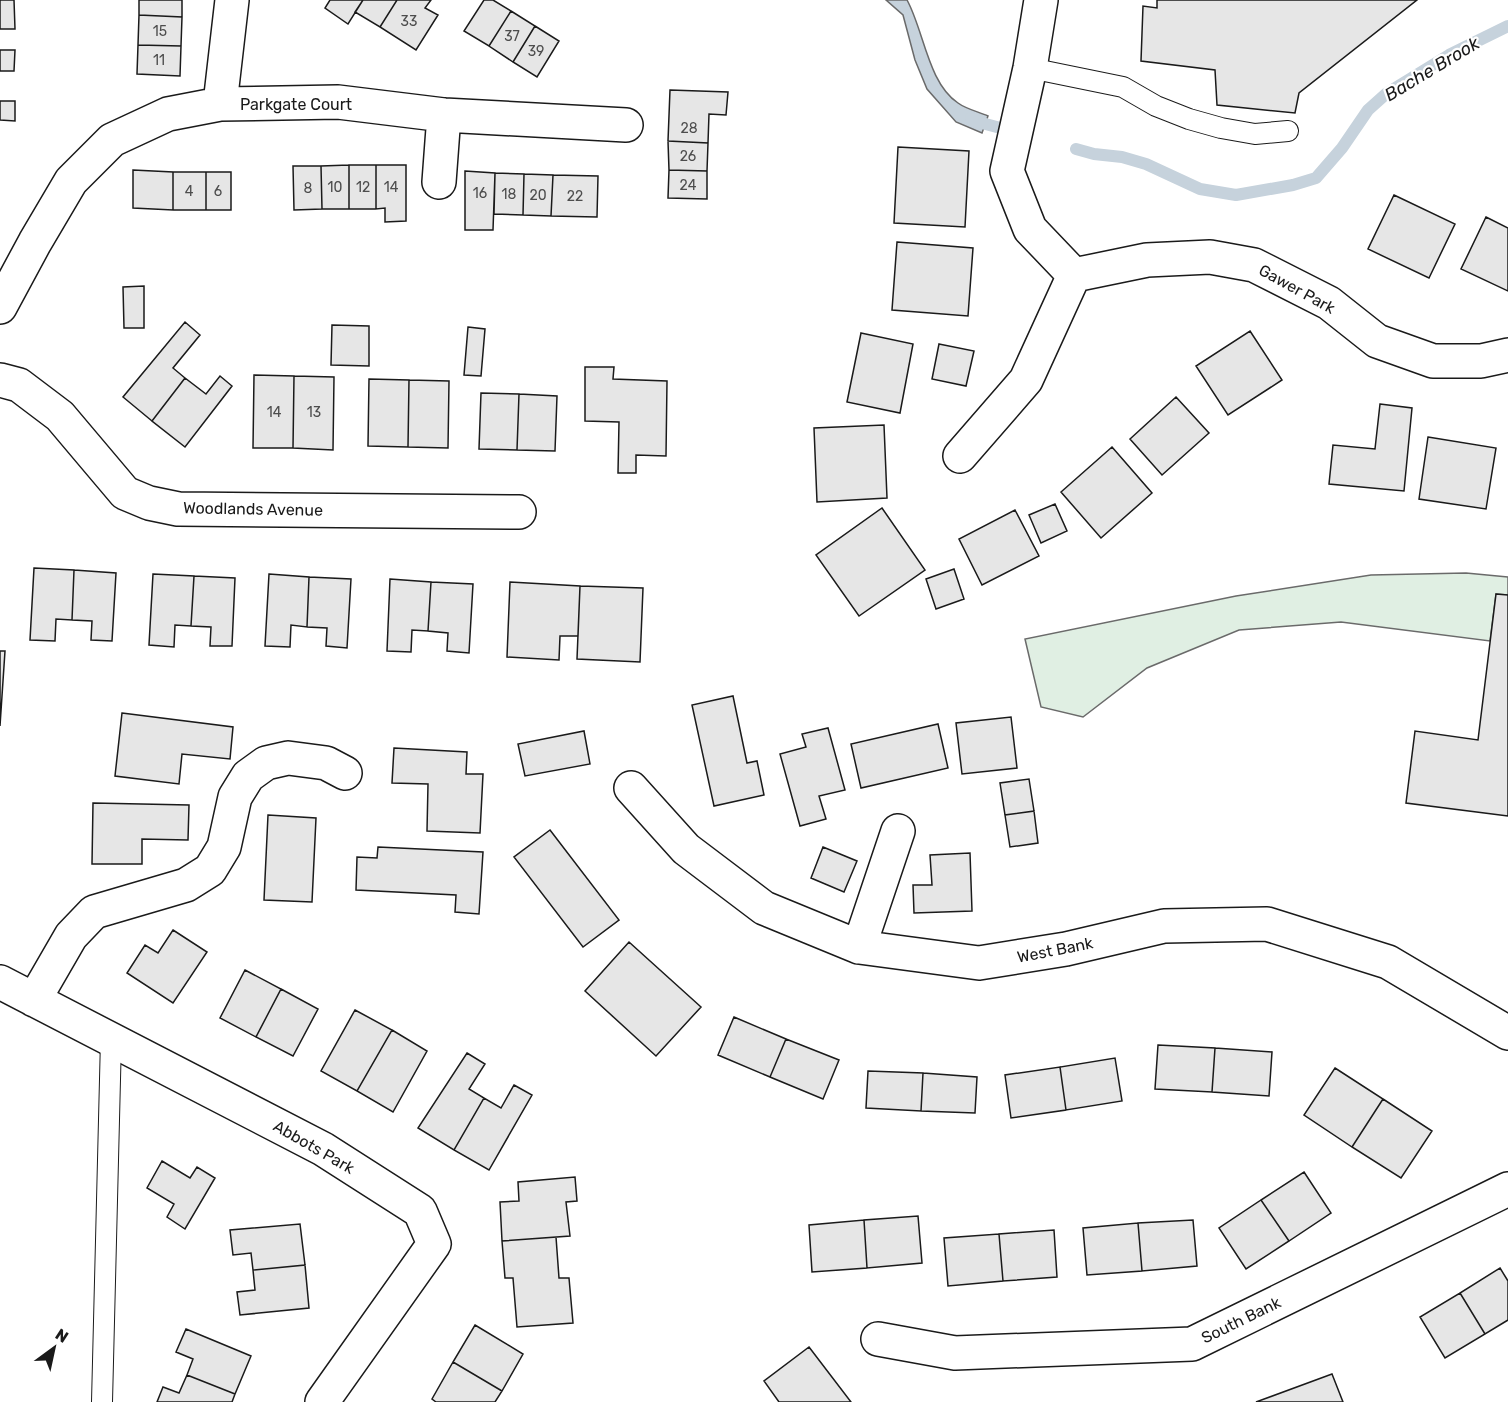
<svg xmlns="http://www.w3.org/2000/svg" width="1508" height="1402" font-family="Rubik,sans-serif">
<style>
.green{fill:#e0efe3;stroke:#6a6a6a;stroke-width:1.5}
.water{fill:#c6d2dc;stroke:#6a6a6a;stroke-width:1.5}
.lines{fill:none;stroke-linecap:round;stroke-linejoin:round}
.stream{stroke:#c6d2dc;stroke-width:12}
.building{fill:#e6e6e6;stroke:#1a1a1a;stroke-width:1.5}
.lane-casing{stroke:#1a1a1a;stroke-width:22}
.street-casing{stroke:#1a1a1a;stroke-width:36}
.lane{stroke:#fff;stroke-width:20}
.street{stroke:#fff;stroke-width:33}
.labels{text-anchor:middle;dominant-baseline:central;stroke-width:4.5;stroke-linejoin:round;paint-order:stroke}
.number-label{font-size:14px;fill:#4d4d4d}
.street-label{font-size:16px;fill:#1a1a1a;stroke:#fff}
.water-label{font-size:18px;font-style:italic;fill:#1a1a1a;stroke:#fff}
</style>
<rect width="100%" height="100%" fill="#fff"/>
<path class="green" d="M 1466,573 L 1508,577 L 1508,595 L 1496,594 L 1490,641 L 1341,622 L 1239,630 L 1147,668 L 1083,717 L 1041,707 L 1025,639 L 1236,596 L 1371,575 Z"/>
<path class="water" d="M 886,0 L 907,0 C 924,31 928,83 958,103 C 966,109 979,112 988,116 L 982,133 L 956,122 L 927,89 L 915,60 L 903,15 Z"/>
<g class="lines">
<path class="stream" d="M 971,118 L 978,122 L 1008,130
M 1076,149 L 1094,154 L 1122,157 L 1146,164 L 1200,189 L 1236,195 L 1293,185 L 1316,178 L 1342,148 L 1368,110 L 1387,93 L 1449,55 L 1508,26"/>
</g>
<path class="building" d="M 0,0 L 14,0 L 15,29 L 0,29 Z
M 139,0 L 182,0 L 182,17 L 139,15 Z
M 330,0 L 363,0 L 348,24 L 325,8 Z
M 363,0 L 397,0 L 380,27 L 355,12 Z
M 397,0 L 431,0 L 425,8 L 438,15 L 416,50 L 380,27 Z
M 484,0 L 493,0 L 511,11 L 489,46 L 464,31 Z
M 1157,0 L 1417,0 L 1299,93 L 1295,113 L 1217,105 L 1215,70 L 1141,61 L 1143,6 L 1157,8 Z
M 511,11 L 535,26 L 513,62 L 489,46 Z
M 139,15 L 182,17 L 181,46 L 138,45 Z
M 535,26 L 559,41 L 537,77 L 513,62 Z
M 138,45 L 181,46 L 180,76 L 137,74 Z
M 0,50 L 15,50 L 14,71 L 0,71 Z
M 670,90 L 728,92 L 726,115 L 709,114 L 708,143 L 668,141 Z
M 0,101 L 15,101 L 15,121 L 0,120 Z
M 668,141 L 708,143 L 707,171 L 669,170 Z
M 898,147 L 969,151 L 965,227 L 894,223 Z
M 349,165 L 376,165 L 376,209 L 349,209 Z
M 349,165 L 349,209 L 322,209 L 321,166 Z
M 376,165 L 406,165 L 406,221 L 385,222 L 385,208 L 376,209 Z
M 293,166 L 321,166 L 322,209 L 294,210 Z
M 133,170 L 173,172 L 173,210 L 133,208 Z
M 669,170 L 707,171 L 707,199 L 668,198 Z
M 465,171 L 495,173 L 493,230 L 465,230 Z
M 173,172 L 206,172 L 206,210 L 173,210 Z
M 206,172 L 231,172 L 231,210 L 206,210 Z
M 495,173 L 524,174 L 523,215 L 494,214 Z
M 524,174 L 553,175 L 551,216 L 523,215 Z
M 553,175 L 598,176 L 597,217 L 551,216 Z
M 1394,195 L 1455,224 L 1429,278 L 1368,249 Z
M 1486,217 L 1508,228 L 1508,291 L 1461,269 Z
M 897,242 L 973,248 L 968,316 L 892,310 Z
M 144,286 L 144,328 L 124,328 L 123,287 Z
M 185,322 L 200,335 L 173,368 L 185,378 L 152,421 L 123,397 Z
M 332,325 L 369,326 L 369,366 L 331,365 Z
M 468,327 L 485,329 L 481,376 L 464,375 Z
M 1250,331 L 1282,380 L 1228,415 L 1196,366 Z
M 861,333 L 913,344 L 900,413 L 847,402 Z
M 939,344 L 974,351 L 966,386 L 932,379 Z
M 585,367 L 614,367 L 613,379 L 667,381 L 666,456 L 636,455 L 636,473 L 618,473 L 619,422 L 585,421 Z
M 254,375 L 294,376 L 293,448 L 253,448 Z
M 220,376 L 232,386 L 185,447 L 152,421 L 185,378 L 206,394 Z
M 294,376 L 334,377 L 333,450 L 293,448 Z
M 369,379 L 409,380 L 408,447 L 368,446 Z
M 409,380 L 449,381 L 448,448 L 408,447 Z
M 481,393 L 519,394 L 517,450 L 479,449 Z
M 519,394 L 557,396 L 555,451 L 517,450 Z
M 1176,397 L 1209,433 L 1162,475 L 1130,439 Z
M 1380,404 L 1412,408 L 1404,491 L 1329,484 L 1333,445 L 1375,449 Z
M 884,425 L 887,498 L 817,502 L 814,428 Z
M 1428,437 L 1496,448 L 1486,509 L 1419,499 Z
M 1112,447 L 1152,493 L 1101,538 L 1061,492 Z
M 1055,504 L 1067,531 L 1041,543 L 1029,515 Z
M 882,508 L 925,570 L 859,616 L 816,555 Z
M 1015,510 L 1039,556 L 982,585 L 959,539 Z
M 34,568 L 74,570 L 72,620 L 56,619 L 55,641 L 30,640 Z
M 954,569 L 964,599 L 936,609 L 926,579 Z
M 74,570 L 116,573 L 112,641 L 91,640 L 92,621 L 72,620 Z
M 153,574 L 194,576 L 191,626 L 175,625 L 174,647 L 149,645 Z
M 269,574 L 309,577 L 307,627 L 291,625 L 290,647 L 265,646 Z
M 194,576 L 235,578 L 232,646 L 210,646 L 211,627 L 191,626 Z
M 309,577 L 351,579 L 347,648 L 326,646 L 327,628 L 307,627 Z
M 390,579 L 431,582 L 428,631 L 412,630 L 411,652 L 387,651 Z
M 431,582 L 473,584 L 469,653 L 447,651 L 448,633 L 428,631 Z
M 510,582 L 580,586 L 578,636 L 560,636 L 559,660 L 507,657 Z
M 580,586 L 643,588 L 640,662 L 577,659 Z
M 1496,594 L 1508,595 L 1508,816 L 1406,803 L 1415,731 L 1478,740 Z
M 0,651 L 5,651 L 0,726 Z
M 733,696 L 747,763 L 757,761 L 764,795 L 714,806 L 692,705 Z
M 122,713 L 233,727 L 230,759 L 182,754 L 179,784 L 115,776 Z
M 1011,717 L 1017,768 L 962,774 L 956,723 Z
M 938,724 L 948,768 L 861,788 L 851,744 Z
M 828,728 L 845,790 L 819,796 L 826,819 L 800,826 L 780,754 L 806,747 L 802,734 Z
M 584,731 L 590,764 L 525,776 L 518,744 Z
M 394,748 L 467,752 L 466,774 L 483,774 L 480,833 L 427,831 L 428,784 L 392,783 Z
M 1029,779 L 1034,811 L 1005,815 L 1000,783 Z
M 93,803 L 189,805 L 188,840 L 142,839 L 142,864 L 92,864 Z
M 1034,811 L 1038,843 L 1010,847 L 1005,815 Z
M 268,815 L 316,818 L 312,902 L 264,900 Z
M 550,830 L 619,920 L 583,947 L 514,857 Z
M 378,847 L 483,852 L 479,914 L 455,912 L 456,895 L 356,890 L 357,857 L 377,858 Z
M 823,847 L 857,861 L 844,892 L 811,878 Z
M 970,853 L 972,911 L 914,913 L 913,885 L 932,885 L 930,855 Z
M 173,930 L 207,952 L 173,1003 L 127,973 L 145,945 L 158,953 Z
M 629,942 L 701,1007 L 656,1056 L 585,991 Z
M 245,970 L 281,989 L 256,1037 L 220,1018 Z
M 281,989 L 318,1009 L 293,1056 L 256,1037 Z
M 355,1010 L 392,1030 L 357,1091 L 321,1071 Z
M 734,1017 L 786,1039 L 770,1077 L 718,1055 Z
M 392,1030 L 427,1051 L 393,1112 L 357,1091 Z
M 786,1039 L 839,1060 L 823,1099 L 770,1077 Z
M 1158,1045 L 1215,1048 L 1212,1092 L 1155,1089 Z
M 1215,1048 L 1272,1052 L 1269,1096 L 1212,1092 Z
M 467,1053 L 485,1064 L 469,1089 L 484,1098 L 454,1150 L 418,1128 Z
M 1115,1058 L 1122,1101 L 1066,1110 L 1060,1067 Z
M 1060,1067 L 1066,1110 L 1011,1118 L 1005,1075 Z
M 1335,1068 L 1383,1099 L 1352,1147 L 1304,1115 Z
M 868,1071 L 923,1073 L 921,1111 L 866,1108 Z
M 923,1073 L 977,1077 L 975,1113 L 921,1111 Z
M 514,1085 L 532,1095 L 489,1170 L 454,1150 L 484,1098 L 501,1108 Z
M 1383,1099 L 1432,1131 L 1401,1178 L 1352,1147 Z
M 162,1161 L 190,1178 L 197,1167 L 215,1178 L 185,1229 L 167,1217 L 174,1204 L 147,1188 Z
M 1304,1172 L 1331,1213 L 1289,1241 L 1261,1200 Z
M 575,1177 L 577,1201 L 566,1202 L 570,1236 L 502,1241 L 500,1202 L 519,1201 L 518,1182 Z
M 1261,1200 L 1289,1241 L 1246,1269 L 1219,1228 Z
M 918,1216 L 922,1263 L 867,1268 L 864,1220 Z
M 864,1220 L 867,1268 L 812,1272 L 809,1225 Z
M 1193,1220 L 1197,1266 L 1142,1271 L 1138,1223 Z
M 1138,1223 L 1142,1271 L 1087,1275 L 1083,1228 Z
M 300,1224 L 305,1265 L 253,1270 L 251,1253 L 233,1255 L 230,1230 Z
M 1054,1230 L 1057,1277 L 1003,1281 L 999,1234 Z
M 999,1234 L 1003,1281 L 948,1286 L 944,1238 Z
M 556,1237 L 559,1278 L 569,1278 L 573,1323 L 517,1327 L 513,1278 L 505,1278 L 502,1241 Z
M 305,1265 L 309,1308 L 240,1315 L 237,1292 L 255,1290 L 253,1270 Z
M 1500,1268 L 1508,1281 L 1508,1320 L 1485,1334 L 1460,1293 Z
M 1460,1293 L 1485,1334 L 1445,1358 L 1420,1317 Z
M 475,1325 L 523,1354 L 502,1391 L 453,1362 Z
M 186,1329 L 251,1356 L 235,1394 L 187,1375 L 193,1359 L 176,1352 Z
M 809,1347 L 851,1402 L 779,1402 L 764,1381 Z
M 453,1362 L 502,1391 L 495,1402 L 436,1402 L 432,1399 Z
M 1332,1374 L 1343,1402 L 1256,1402 Z
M 187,1375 L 235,1394 L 232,1402 L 157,1402 L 163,1387 L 179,1393 Z"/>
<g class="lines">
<defs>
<path id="lane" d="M 1030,68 L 1123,87 L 1156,106 L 1189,119 L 1221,128 L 1255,134 L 1288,131
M 102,1402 L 111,1039"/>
<path id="street" d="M 1041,0 L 1030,68 L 1007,171 L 1030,229 L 1074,275 L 1147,260 L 1210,257 L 1254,265 L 1329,303 L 1377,341 L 1433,361 L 1481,361 L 1508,355
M 220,104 L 232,0
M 439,182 L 444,115
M 0,307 L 35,242 L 71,181 L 112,140 L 168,114 L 220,104 L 338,102 L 444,115 L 626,125
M 0,380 L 19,385 L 60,416 L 125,493 L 149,503 L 178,509 L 519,512
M 960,456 L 1026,380 L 1074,275
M 631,788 L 686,849 L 764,908 L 859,947 L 979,963 L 1066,949 L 1164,926 L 1267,924 L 1388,962 L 1508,1033
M 859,947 L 898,831
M 0,982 L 323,1149 L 420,1211 L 434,1244 L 322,1402
M 34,1000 L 71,936 L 94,912 L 186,885 L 210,870 L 224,847 L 235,797 L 248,776 L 266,763 L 288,758 L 326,763 L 345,773
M 878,1339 L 955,1353 L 1192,1344 L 1508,1189"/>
</defs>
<use href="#lane" class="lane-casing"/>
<use href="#street" class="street-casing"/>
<use href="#lane" class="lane"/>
<use href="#street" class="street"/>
</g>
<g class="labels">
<g class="number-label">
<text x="409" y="21">33</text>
<text x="160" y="31">15</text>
<text x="512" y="36">37</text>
<text x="536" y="51">39</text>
<text x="159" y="60">11</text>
<text x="689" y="128">28</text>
<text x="688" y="156">26</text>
<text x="688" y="185">24</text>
<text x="335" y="187">10</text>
<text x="363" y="187">12</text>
<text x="391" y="187">14</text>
<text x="308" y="188">8</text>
<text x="189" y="191">4</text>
<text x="218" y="191">6</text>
<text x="480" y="193">16</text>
<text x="509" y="194">18</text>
<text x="538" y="195">20</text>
<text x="575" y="196">22</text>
<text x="274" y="412">14</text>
<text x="314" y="412">13</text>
</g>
<g class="street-label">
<text x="296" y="104">Parkgate Court</text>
<text transform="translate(1297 289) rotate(29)">Gawer Park</text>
<text transform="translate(253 509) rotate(1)">Woodlands Avenue</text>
<text transform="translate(1055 950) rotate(-11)">West Bank</text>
<text transform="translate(314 1147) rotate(30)">Abbots Park</text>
<text transform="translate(1241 1320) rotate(-26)">South Bank</text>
</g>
<g class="water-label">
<text transform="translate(1432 69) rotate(-31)">Bache Brook</text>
</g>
</g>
<g transform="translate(54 1348) rotate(33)" stroke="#ffffff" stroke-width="4.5" paint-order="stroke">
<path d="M0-4.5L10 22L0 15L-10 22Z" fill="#1a1a1a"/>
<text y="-9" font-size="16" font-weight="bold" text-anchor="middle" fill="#1a1a1a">N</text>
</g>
</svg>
